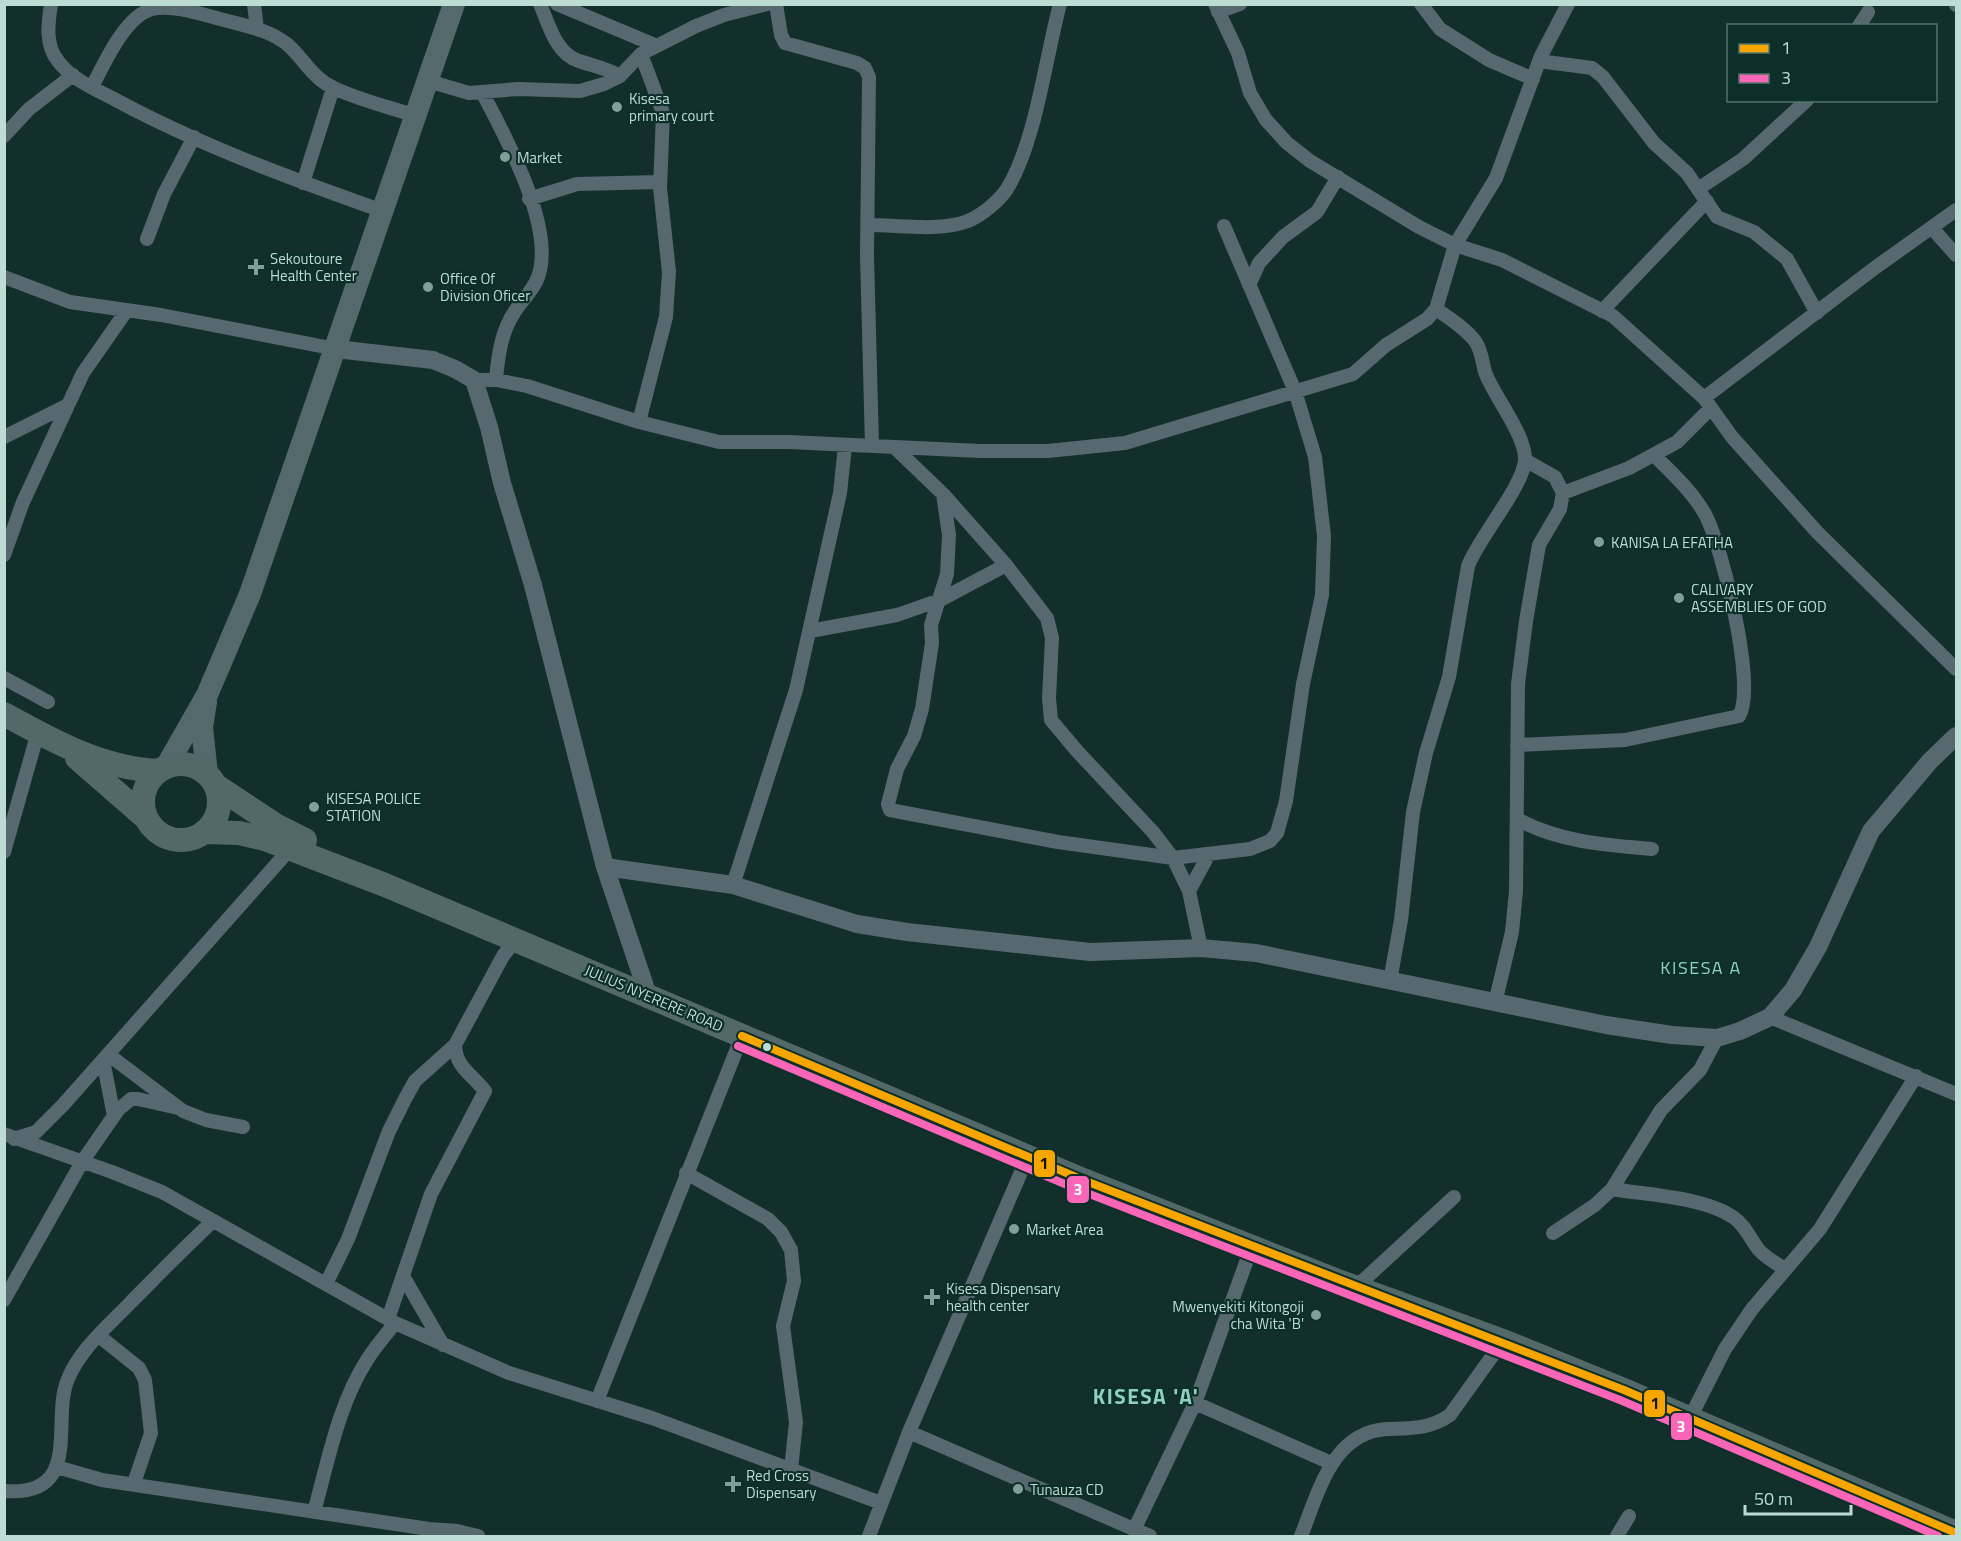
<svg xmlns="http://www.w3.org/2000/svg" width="1961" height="1541" font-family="'Titillium Web',sans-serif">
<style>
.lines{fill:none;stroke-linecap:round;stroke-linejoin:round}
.minor{stroke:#57696f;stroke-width:14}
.tertiary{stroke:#57696f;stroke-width:18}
.primary{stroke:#53696c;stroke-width:22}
.trunk{stroke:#526869;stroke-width:24}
.bus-1-casing{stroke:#0d2f29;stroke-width:12}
.bus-2-casing{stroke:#0d2f29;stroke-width:12}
.bus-1{stroke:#f7a600;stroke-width:8}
.bus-2{stroke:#fa66b7;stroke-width:8}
.poi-dot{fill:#819f99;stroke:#0d2f29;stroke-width:2}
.bus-dot{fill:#bddcd4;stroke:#0d2f29;stroke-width:2}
.labels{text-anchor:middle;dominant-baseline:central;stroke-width:4.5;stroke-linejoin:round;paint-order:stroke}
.poi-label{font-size:15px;fill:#bddcd4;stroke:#0d2f29;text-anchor:start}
.street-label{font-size:15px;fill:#bddcd4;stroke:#0d2f29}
.quarter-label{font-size:18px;letter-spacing:1.5px;fill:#8fd0c1;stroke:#0d2f29}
.district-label{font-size:21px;font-weight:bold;letter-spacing:1.5px;fill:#8fd0c1;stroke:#0d2f29}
.line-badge{stroke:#0d2f29;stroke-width:2}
.badge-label{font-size:16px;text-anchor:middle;font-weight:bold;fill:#fff}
.pale-badge-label{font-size:16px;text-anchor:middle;font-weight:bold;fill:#111}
</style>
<rect width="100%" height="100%" fill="#122f2b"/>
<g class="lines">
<path class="minor" d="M 51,4 C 48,24 45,45 58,61 C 71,79 95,89 114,99 C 199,145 292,179 383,211
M 254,4 L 257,29
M 540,4 C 549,25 556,54 579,61 C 594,66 606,68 620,76
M 557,4 L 657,46
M 776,4 L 781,35 L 785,43 L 857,63 L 865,68 L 869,77 L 867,255 L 872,446
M 1215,4 L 1238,53 L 1250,93 L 1266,120 L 1287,143 L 1310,161 L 1419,227 L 1455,245 L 1502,260 L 1613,316 L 1704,398 L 1732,437 L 1817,532 L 1956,669
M 1421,4 L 1440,29 L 1489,60 L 1533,79
M 1956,4 L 1956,5
M 1218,12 L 1240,4
M 1859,26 L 1868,12
M 1539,61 L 1592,68 L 1603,77 L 1654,143 L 1687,173 L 1717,217 L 1754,232 L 1787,259 L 1817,313
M 428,81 L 469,93 L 518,89 L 580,91 L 604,84 L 620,76 L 641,54 L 696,26 L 724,15 L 767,4
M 92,87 C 104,64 125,16 152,9 C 174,4 204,15 224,20 C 246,26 270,30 288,45 C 304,59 313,79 334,88 C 359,100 389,107 416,116
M 482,92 C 505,136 556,228 538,277 C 533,291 523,299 515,311 C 501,332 498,356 496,380
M 4,136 L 29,109 L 73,75
M 303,183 L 333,88
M 1698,189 L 1743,159 L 1807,100
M 529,199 L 577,184 L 660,182
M 868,225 C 899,225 939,232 968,221 C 982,215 998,202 1007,189 C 1036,141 1045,60 1060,4
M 1932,228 L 1956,255
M 147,239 L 164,194 L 194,137
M 4,277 L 70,302 L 161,315 L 336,349
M 1249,285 L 1259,263 L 1283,237 L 1317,212 L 1338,177
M 1602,311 L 1707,201
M 474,380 L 496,380 L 527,386 L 639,422 L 719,442 L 789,442 L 980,451 L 1048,451 L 1125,443 L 1353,374 L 1386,345 L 1427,319 L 1436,309 L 1455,245 L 1496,178 L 1541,56 L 1568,4
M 1704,398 L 1876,267 L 1956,210
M 639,422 L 666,317 L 669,272 L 660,188 L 663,113 L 641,54
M 4,437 L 68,405
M 894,447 L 943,494 L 1006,565 L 1047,618 L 1052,638 L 1049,698 L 1051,720 L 1077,751 L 1153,832 L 1173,858 L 1189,891 L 1201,948
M 1563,493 L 1629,468 L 1677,442 L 1711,408
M 943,494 L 949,535 L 947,574 L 931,625 L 932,643 L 922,709 L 914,736 L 897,769 L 888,804 L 890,810 L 1058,842 L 1173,858 L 1250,849 L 1270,841 L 1277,833 L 1286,801 L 1303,684 L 1322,595 L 1324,536 L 1315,457 L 1295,391 L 1224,226
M 4,555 L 23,502 L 83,373 L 127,310
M 810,631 L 897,615 L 940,600 L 1006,565
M 4,678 L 48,702
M 1517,745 L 1625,740 L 1739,716 C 1757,687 1722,546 1705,514 C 1692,491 1672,473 1654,455
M 1517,819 C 1559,842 1605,845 1652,849
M 4,852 L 38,732
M 733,885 L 796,690 L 840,493 L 845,446
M 1189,891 L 1208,856
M 1390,981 L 1401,920 L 1413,812 L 1426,753 L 1449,677 L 1468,566 C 1479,537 1523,487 1525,460 C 1526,435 1493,395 1485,372 C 1482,361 1482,351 1475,341 C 1465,328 1449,318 1436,309
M 1495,1003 L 1512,932 L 1516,891 L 1518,684 L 1526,621 L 1539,545 L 1560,509 L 1563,493 L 1555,477 L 1525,460
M 1770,1017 L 1956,1094
M 109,1055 L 183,1111 L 206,1120 L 243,1127
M 103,1060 L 114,1116
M 4,1134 L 112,1172 L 162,1192 L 395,1323 L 509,1373 L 652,1418 L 881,1503
M 14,1139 L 36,1132 L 63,1105 L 290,849
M 686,1173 L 768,1219 L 781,1232 L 791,1250 L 794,1281 L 783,1326 L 796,1422 L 791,1470
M 1612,1189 C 1648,1195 1703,1197 1733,1217 C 1746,1226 1750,1239 1759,1250 C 1766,1258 1776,1263 1785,1269
M 1553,1233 L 1595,1205 L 1612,1189 L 1661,1110 L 1700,1070 L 1717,1038
M 403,1276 L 443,1345
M 326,1284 L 348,1239 L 389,1131 L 405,1099 L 415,1081 L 455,1045
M 1355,1288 L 1454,1197
M 4,1300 L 82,1162 L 118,1110 L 131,1099 L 138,1099 L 178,1108
M 388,1319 L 431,1194 L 485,1091 C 472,1074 456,1068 455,1045 L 503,956 L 515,940
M 99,1336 L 139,1368 L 145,1380 L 151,1433 L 134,1483
M 597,1401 L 742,1036
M 1195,1403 L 1331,1463
M 1690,1418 L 1725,1349 L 1752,1309 L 1820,1229 L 1916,1076
M 909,1432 L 1150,1536
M 57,1467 L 102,1480 L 429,1529 L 457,1531 L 478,1536
M 4,1491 C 85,1497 50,1420 68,1379 C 80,1349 109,1325 131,1302 C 158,1275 184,1248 212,1222
M 314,1512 C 328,1462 338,1405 367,1360 C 375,1347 386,1335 395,1323
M 1134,1530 L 1195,1403 L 1252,1246
M 869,1536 L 909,1432 L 1028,1156
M 1301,1536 C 1318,1494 1332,1431 1388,1429 C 1412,1428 1430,1429 1450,1415 L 1503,1341
M 1617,1536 L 1629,1516"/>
<path class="tertiary" d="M 336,349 L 433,360 L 455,369 L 474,380 L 489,427 L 502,483 L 533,585 L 605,867 L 648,995
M 605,867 L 733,885 L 857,924 L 907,932 L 1090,952 L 1201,948 L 1256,953 L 1606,1025 L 1672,1035 L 1717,1038 L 1740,1031 L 1770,1017 L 1793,990 L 1818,947 L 1871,831 L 1930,761 L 1956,736"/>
<path class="primary" d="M 206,702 L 202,727 L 207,774
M 166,767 L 207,695 L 250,594 L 454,4"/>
<path class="trunk" d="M 4,714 C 53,741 101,768 158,771
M 77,758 L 147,819
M143 802a38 38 0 1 1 76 0a38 38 0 1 1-76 0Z
M 215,785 L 277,826 L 305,840
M 204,832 L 239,833 L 265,839 L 385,885 L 1083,1180 L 1335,1280 L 1503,1341 L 1624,1390 L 1956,1533"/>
<defs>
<path id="bus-1" d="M 742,1036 L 1083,1180 L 1624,1390 L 1956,1533"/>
<path id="bus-2" d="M 738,1046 L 1079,1190 L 1620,1400 L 1938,1536"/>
</defs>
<use href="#bus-1" class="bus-1-casing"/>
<use href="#bus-2" class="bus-2-casing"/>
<use href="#bus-1" class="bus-1"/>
<use href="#bus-2" class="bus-2"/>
</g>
<g class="poi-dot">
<circle cx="617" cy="107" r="6"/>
<circle cx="505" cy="157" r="6"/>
<path d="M253 258h6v6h6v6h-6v6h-6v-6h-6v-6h6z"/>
<circle cx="428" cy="287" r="6"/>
<circle cx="1599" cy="542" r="6"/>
<circle cx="1679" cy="598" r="6"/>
<circle cx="314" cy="807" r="6"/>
<circle cx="1014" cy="1229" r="6"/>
<path d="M929 1288h6v6h6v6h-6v6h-6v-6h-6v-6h6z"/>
<circle cx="1316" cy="1315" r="6"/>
<path d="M730 1475h6v6h6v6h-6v6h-6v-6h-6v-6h6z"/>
<circle cx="1018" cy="1489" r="6"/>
</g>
<circle class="bus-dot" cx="767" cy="1047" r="5"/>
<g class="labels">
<g class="poi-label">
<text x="629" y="98">Kisesa<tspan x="629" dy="17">primary court</tspan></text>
<text x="517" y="157">Market</text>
<text x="270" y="258">Sekoutoure<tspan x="270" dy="17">Health Center</tspan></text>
<text x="440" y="278">Office Of<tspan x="440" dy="17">Division Oficer</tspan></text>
<text x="1611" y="542">KANISA LA EFATHA</text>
<text x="1691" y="589">CALIVARY<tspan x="1691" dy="17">ASSEMBLIES OF GOD</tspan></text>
<text x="326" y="798">KISESA POLICE<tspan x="326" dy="17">STATION</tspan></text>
<text x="1026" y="1229">Market Area</text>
<text x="946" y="1288">Kisesa Dispensary<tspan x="946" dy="17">health center</tspan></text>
<text x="1304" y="1306" text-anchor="end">Mwenyekiti Kitongoji<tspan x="1304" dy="17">cha Wita 'B'</tspan></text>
<text x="746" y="1475">Red Cross<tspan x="746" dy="17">Dispensary</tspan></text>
<text x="1030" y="1489">Tunauza CD</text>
</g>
<g class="street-label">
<text transform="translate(654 998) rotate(23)">JULIUS NYERERE ROAD</text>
</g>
<g class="quarter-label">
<text x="1701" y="967">KISESA A</text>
</g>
<g class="district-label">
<text x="1146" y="1396">KISESA 'A'</text>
</g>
</g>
<g class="line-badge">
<rect x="1033" y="1149" width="23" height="29" rx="6" fill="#f7a600"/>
<rect x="1066" y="1175" width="24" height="29" rx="6" fill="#fa66b7"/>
<rect x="1643" y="1389" width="23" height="29" rx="6" fill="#f7a600"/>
<rect x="1670" y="1412" width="23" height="29" rx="6" fill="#fa66b7"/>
</g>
<g class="badge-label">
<text x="1078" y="1195">3</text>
<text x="1681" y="1432">3</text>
</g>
<g class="pale-badge-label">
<text x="1044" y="1169">1</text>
<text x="1655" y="1409">1</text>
</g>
<rect width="1961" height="1541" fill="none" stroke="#bddcd4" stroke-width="12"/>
<rect x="1727" y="24" width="210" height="78" fill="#0d2f29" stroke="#53746d" stroke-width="1.5"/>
<rect x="1739" y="44" width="30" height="9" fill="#f7a600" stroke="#53746d" stroke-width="1.5"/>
<text x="1781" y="54" font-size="18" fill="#bddcd4">1</text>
<rect x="1739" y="74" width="30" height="9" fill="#fa66b7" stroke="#53746d" stroke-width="1.5"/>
<text x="1781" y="84" font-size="18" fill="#bddcd4">3</text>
<path d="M1745 1505v9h106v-9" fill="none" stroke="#bddcd4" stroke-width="3"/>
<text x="1754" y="1505" font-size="18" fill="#bddcd4" stroke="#0d2f29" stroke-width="4.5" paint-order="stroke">50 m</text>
</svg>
